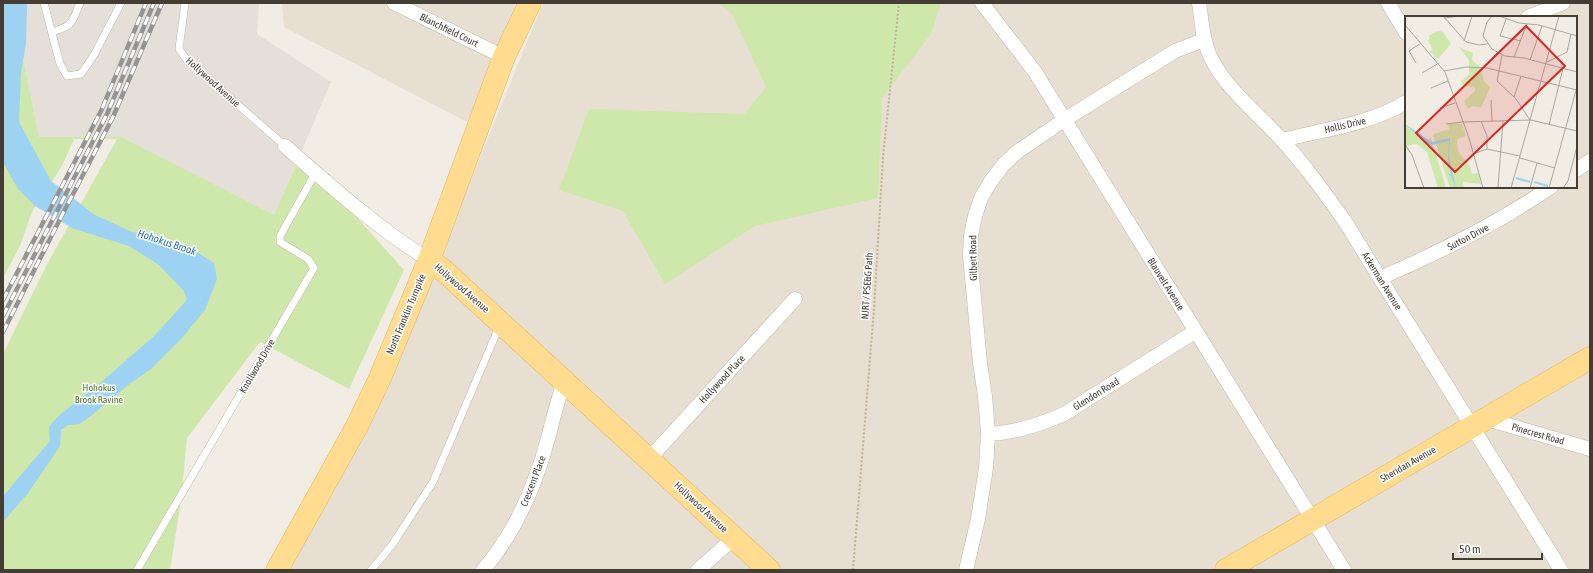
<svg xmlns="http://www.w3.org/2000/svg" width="1593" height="573" font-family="'Asap Condensed',sans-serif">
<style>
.residential{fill:#e7dfd1;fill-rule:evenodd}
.industrial{fill:#e4dfd9}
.green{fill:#cee8ab}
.water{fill:#9dd2f2}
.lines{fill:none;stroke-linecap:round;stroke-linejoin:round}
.service-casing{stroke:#c1b8a9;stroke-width:8}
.minor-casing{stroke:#c1b8a9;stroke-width:15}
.primary-casing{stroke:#e7b95d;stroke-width:23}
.path{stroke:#c0b097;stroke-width:2;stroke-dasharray:2 2;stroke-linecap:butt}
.service{stroke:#fff;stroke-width:7}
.minor{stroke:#fff;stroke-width:14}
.primary{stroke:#ffdc90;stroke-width:22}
.rail-casing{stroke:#949494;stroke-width:4.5}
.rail{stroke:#fff;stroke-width:3;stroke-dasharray:9;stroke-linecap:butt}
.labels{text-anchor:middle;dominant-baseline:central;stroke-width:3;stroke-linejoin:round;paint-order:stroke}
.street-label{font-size:10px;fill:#443d34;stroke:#fff}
.park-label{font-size:10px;fill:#477726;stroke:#fff}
.water-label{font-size:11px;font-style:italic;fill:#2978ab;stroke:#fff}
.inset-river{fill:none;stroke:#9dd2f2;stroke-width:2}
.inset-road{fill:none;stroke:#aca79e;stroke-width:1}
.view{fill:#d62828;fill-opacity:0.15;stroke:#d62828;stroke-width:2}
.inset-edge{fill:none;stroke:#443d34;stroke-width:2}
</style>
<rect width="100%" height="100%" fill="#f2ede4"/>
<path class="residential" d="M 282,3 L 521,3 L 467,122 L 284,27 Z
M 543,3 L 1590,3 L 1590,570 L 287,570 L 375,415 ZM 1406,17 L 1576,17 L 1576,187 L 1406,187 Z"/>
<path class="industrial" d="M 12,3 L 259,3 L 257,34 L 331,82 L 274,216 L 121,137 L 39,137 Z"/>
<path class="green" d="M 3,3 L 12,3 L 39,137 L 121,137 L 274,215 L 296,165 L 351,211 L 404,270 L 349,389 L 260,342 L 187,438 L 181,501 L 170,570 L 3,570 L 3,354 L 46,266 L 117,139 L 74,139 L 62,166 L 32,212 L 20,246 L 3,278 Z
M 718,3 L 941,3 L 931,34 L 882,98 L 878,198 L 755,226 L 665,284 L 623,211 L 559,190 L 589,109 L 744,114 L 766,87 L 732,14 Z"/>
<path class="water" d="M 3,3 L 26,3 L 27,6 L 26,43 L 21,73 L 19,122 L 51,181 L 95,215 L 132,232 L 152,234 L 192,249 L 214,263 L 217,279 L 205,310 L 182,338 L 151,369 L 128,385 L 91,416 L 79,424 L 68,425 L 61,430 L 60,446 L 28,493 L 3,522 L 3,496 L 50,441 L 49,427 L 57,417 L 99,384 L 154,336 L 187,300 L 184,291 L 159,265 L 129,246 L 72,228 L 35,206 L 18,189 L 3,162 Z"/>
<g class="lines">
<defs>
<path id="service" d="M 44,3 L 60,64 L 67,76 L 81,74 L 94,55 L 121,3
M 185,3 L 179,49 L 187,60 L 285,146
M 52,32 C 74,25 71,24 80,3
M 137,570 L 314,268 L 308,259 L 280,242 L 280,236 L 316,172
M 371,570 L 392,545 L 433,482 L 499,327"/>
<path id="minor" d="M 394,3 L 504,57
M 982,3 L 1035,72 L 1344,570
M 1199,3 C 1202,21 1202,39 1210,56 C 1225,88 1257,113 1281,139 C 1304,164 1324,192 1344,220 L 1561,570
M 1388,3 L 1406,33
M 1528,17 L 1563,3
M 1282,140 C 1322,130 1371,124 1406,102
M 285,146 C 331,186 377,228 429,260
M 1576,170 L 1590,161
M 1380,278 C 1441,252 1496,224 1551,187
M 1487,419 L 1590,449
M 988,434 C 1015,433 1039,425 1064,414 L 1196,331
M 649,459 L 795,299
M 483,570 C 511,538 529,499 542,459 C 550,434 555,407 564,382
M 698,570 L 734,538
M 966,570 L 978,519 L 986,468 L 988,434 L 985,396 L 980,363 L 970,255 L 971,235 L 975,216 L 981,198 L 991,181 L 1003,165 L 1017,152 L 1064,120 L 1175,51 L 1204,40"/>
<path id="primary" d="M 429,260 L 442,269 L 769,570
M 277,570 L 357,426 L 380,378 L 429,260 L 504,57 L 530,3
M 1226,570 L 1590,358"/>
</defs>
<use href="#service" class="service-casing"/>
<use href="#minor" class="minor-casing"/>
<use href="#primary" class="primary-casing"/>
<path class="path" d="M 853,570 L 874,309 L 883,157 L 899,3"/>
<use href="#service" class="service"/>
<use href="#minor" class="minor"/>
<use href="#primary" class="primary"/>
<defs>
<path id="rail" d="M 3,300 L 101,111 L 146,3
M 3,316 L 107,114 L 154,3
M 3,332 L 57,225 L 113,117 L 162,3"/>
</defs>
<use href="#rail" class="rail-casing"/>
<use href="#rail" class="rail"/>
</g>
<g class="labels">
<g class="street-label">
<text transform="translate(449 30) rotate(26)">Blanchfield Court</text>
<text transform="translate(213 82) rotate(42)">Hollywood Avenue</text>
<text transform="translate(1345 125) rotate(-13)">Hollis Drive</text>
<text transform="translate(1468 237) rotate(-28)">Sutton Drive</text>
<text transform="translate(973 258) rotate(-91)">Gilbert Road</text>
<text transform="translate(1382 281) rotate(58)">Ackerman Avenue</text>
<text transform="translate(1166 284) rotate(58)">Blauvelt Avenue</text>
<text transform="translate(867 286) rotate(-86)">NJRT / PSE&amp;G Path</text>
<text transform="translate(462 288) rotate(41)">Hollywood Avenue</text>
<text transform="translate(406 314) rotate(-67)">North Franklin Turnpike</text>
<text transform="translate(257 366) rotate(-60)">Knollwood Drive</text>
<text transform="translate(722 379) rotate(-47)">Hollywood Place</text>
<text transform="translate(1096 394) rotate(-32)">Glendon Road</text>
<text transform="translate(1538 434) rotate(16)">Pinecrest Road</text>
<text transform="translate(1408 464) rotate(-30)">Sheridan Avenue</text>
<text transform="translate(533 481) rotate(-69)">Crescent Place</text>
<text transform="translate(701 507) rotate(43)">Hollywood Avenue</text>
</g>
<g class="park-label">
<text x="99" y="387">Hohokus<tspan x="99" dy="12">Brook Ravine</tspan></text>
</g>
<g class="water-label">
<text transform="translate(167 242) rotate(18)">Hohokus Brook</text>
</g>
</g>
<g transform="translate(1405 16)">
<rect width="172" height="172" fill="#f2ede4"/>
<path d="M 33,15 L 38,16 L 46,28 L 33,43 L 25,35 L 28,34 L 23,24 L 25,23 L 23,20 ZM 54,31 L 68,37 L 67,44 L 75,51 L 79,65 L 85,72 L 76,92 L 68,90 L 63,93 L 59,85 L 70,75 L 70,72 L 57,69 L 56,66 L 64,58 L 64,44 ZM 0,108 L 23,124 L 29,118 L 44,113 L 43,108 L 57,108 L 61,120 L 52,123 L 53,135 L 65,150 L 67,158 L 73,157 L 76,168 L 58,166 L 59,172 L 45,172 L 28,119 L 26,122 L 41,172 L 33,172 L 22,136 L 12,128 L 0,130 Z" fill="#cee8ab"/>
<path d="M 0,108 L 27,126 L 45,122 L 44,142 L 51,172 L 46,161 L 43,143 L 44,125 L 27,129 L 21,127 Z" fill="#9dd2f2"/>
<path class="inset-river" d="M 111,162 L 125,166M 129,166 L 143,170"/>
<path class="inset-road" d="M 38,0 L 61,26 L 74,29 L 82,28M 87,0 L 82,6 L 78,20 L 87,33 L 100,40 L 119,42 L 172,56M 94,0 L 114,7 L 134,9 L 172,20M 39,2 L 56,0M 101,3 L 95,20 L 116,25M 0,9 L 40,56 L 64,122 L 78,172M 59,25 L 67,0M 97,39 L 92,65 L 111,83 L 125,104M 109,41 L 122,8M 125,44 L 137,10M 142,46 L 162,36 L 166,18M 11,47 L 4,35 L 16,27M 39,55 L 61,51 L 82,52 L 172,74M 17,57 L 34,47M 26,72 L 43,65M 109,81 L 116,60M 86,84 L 87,105M 35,92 L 50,87M 76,105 L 82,120 L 82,133M 58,106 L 126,104 L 172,115M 41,108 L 58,106M 144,109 L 158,52M 1,130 L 7,139 L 19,172M 68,138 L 82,133 L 115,140M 115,142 L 150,152M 93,171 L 98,105M 106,172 L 154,0M 125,172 L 132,147M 144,172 L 172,71M 158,172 L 163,165 L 172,130"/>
<path class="view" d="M 121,10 L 160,50 L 50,156 L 11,117 Z"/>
<rect width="172" height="172" class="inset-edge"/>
</g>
<rect width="1593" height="573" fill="none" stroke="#443d34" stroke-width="8"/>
<path d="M1453 553v6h89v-6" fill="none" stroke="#443d34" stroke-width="2"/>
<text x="1459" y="553" font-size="12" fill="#443d34" stroke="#ffffff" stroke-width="3" paint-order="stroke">50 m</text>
</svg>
